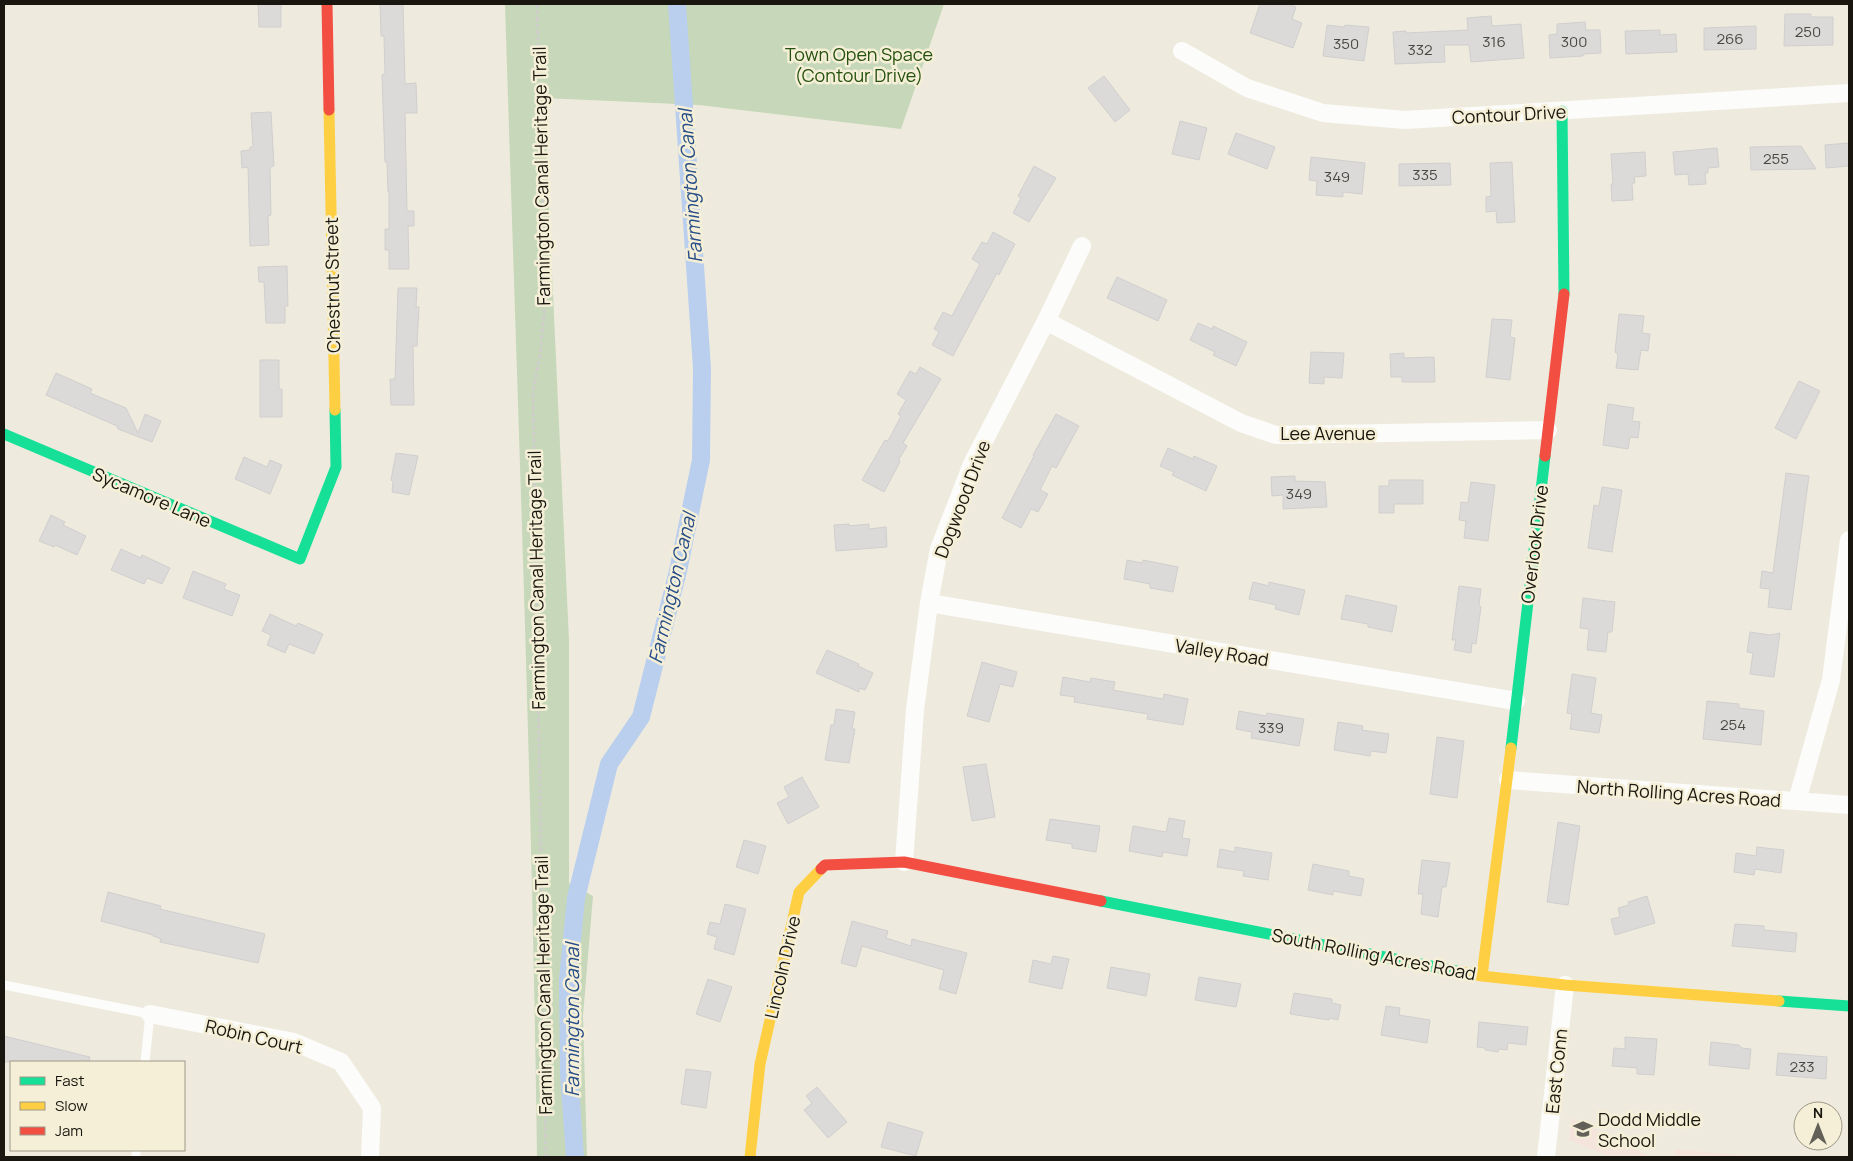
<svg xmlns="http://www.w3.org/2000/svg" width="1853" height="1161" font-family="Manrope,sans-serif">
<style>
.education{fill:#f4e4dc}
.green{fill:#c6d8b9}
.lines{fill:none;stroke-linecap:round;stroke-linejoin:round}
.canal{stroke:#bacfee;stroke-width:18}
.building{fill:#dbdad8;stroke:#d0cfce}
.path{stroke:#cfcdca;stroke-width:3;stroke-dasharray:4 2.5;stroke-linecap:butt}
.lane{stroke:#fcfcfa;stroke-width:9}
.street{stroke:#fcfcfa;stroke-width:18}
.fast{stroke:#16e098;stroke-width:11}
.slow{stroke:#ffcf43;stroke-width:11}
.jam{stroke:#f24e42;stroke-width:11}
.labels{text-anchor:middle;dominant-baseline:central;stroke-width:5;stroke-linejoin:round;paint-order:stroke}
.number-label{font-size:15px;fill:#4a4842}
.park-label{font-size:18px;fill:#24510d;stroke:#f5efd7}
.street-label{font-size:18px;fill:#18160e;stroke:#f5efd7}
.poi-label{font-size:18px;fill:#18160e;stroke:#f5efd7;text-anchor:start}
.water-label{font-size:19px;font-style:italic;fill:#264d88;stroke:#f5efd7}
</style>
<rect width="100%" height="100%" fill="#eeebde"/>
<path class="education" d="M 1572,1118 L 1652,1157 L 1610,1157 L 1569,1140 Z
M 1675,1149 L 1761,1157 L 1674,1157 Z"/>
<path class="green" d="M 505,4 L 944,4 L 901,129 L 699,105 L 544,98 L 569,641 L 569,883 L 593,896 L 583,1016 L 587,1157 L 537,1157 C 532,773 517,388 505,4 Z"/>
<g class="lines">
<path class="canal" d="M 575,1157 L 569,1074 L 568,980 L 576,898 L 609,764 L 641,717 L 678,571 L 701,460 L 702,368 L 677,4"/>
</g>
<path class="building" d="M 258,4 L 281,4 L 281,27 L 259,27 Z
M 380,4 L 403,4 L 405,84 L 416,83 L 417,113 L 405,113 L 407,211 L 414,211 L 414,226 L 408,226 L 409,269 L 389,269 L 389,250 L 385,250 L 385,229 L 389,229 L 389,191 L 388,192 L 387,162 L 385,162 L 382,75 L 385,73 L 384,36 L 381,36 Z
M 1260,4 L 1288,4 L 1296,7 L 1292,19 L 1302,23 L 1293,48 L 1250,33 Z
M 1785,14 L 1811,14 L 1811,17 L 1833,17 L 1833,45 L 1784,46 Z
M 1491,16 L 1492,26 L 1521,24 L 1524,58 L 1471,62 L 1469,45 L 1444,45 L 1445,62 L 1395,64 L 1393,32 L 1406,31 L 1406,33 L 1468,30 L 1467,18 Z
M 1585,22 L 1586,30 L 1600,30 L 1601,53 L 1584,54 L 1583,56 L 1550,58 L 1549,35 L 1557,34 L 1557,24 Z
M 1327,25 L 1344,27 L 1345,25 L 1369,27 L 1364,61 L 1323,56 Z
M 1756,26 L 1756,49 L 1704,50 L 1704,28 Z
M 1660,30 L 1660,35 L 1676,34 L 1677,52 L 1626,54 L 1625,31 Z
M 1104,76 L 1130,110 L 1115,122 L 1088,88 Z
M 271,112 L 274,166 L 270,167 L 271,215 L 268,216 L 269,245 L 250,246 L 248,167 L 242,168 L 241,151 L 250,150 L 250,147 L 253,147 L 251,113 Z
M 1180,121 L 1207,128 L 1199,160 L 1172,154 Z
M 1236,133 L 1275,147 L 1267,169 L 1228,154 Z
M 1849,143 L 1849,166 L 1826,168 L 1825,145 Z
M 1801,146 L 1816,169 L 1751,170 L 1750,147 Z
M 1717,148 L 1719,167 L 1708,168 L 1708,173 L 1705,173 L 1706,184 L 1689,185 L 1688,174 L 1675,175 L 1673,152 Z
M 1645,152 L 1646,176 L 1634,177 L 1635,183 L 1632,183 L 1633,200 L 1612,201 L 1611,184 L 1613,184 L 1611,154 Z
M 1311,157 L 1365,163 L 1362,194 L 1343,192 L 1343,197 L 1316,195 L 1317,181 L 1309,180 Z
M 1512,162 L 1515,222 L 1497,223 L 1496,211 L 1486,212 L 1486,197 L 1491,196 L 1490,163 Z
M 1450,163 L 1451,185 L 1399,186 L 1399,164 Z
M 1034,166 L 1056,178 L 1029,222 L 1013,213 L 1021,198 L 1018,196 Z
M 993,232 L 1015,244 L 999,275 L 997,273 L 953,356 L 932,345 L 939,332 L 934,329 L 943,312 L 952,316 L 980,264 L 972,259 L 982,242 L 987,244 Z
M 287,266 L 288,306 L 285,306 L 285,323 L 266,323 L 264,282 L 259,282 L 258,267 Z
M 1117,277 L 1167,300 L 1158,321 L 1107,298 Z
M 398,288 L 417,288 L 416,307 L 419,307 L 417,346 L 413,346 L 414,405 L 391,405 L 390,379 L 395,379 Z
M 1619,314 L 1644,316 L 1642,333 L 1650,334 L 1648,351 L 1641,350 L 1638,370 L 1616,368 L 1618,355 L 1615,352 Z
M 1492,319 L 1512,320 L 1510,337 L 1515,338 L 1510,380 L 1486,377 Z
M 1198,323 L 1212,329 L 1213,326 L 1247,342 L 1236,366 L 1213,355 L 1215,352 L 1190,340 Z
M 1311,352 L 1344,353 L 1342,378 L 1324,377 L 1324,384 L 1309,383 Z
M 1404,353 L 1404,358 L 1434,357 L 1435,382 L 1402,382 L 1402,377 L 1391,377 L 1390,354 Z
M 260,360 L 279,360 L 279,389 L 282,389 L 282,417 L 260,417 Z
M 920,367 L 941,379 L 903,443 L 907,446 L 899,459 L 900,462 L 884,492 L 862,480 L 885,440 L 888,441 L 901,416 L 898,414 L 906,400 L 897,394 L 910,371 L 916,374 Z
M 56,373 L 92,389 L 90,393 L 126,408 L 138,433 L 145,414 L 161,421 L 152,442 L 118,429 L 117,426 L 46,395 Z
M 1799,381 L 1820,391 L 1796,439 L 1775,428 Z
M 1608,404 L 1634,408 L 1632,421 L 1640,422 L 1638,438 L 1630,437 L 1628,449 L 1603,445 Z
M 1056,414 L 1079,426 L 1056,468 L 1052,466 L 1040,490 L 1048,494 L 1038,512 L 1031,509 L 1021,528 L 1002,518 L 1034,456 L 1033,455 Z
M 1168,448 L 1193,459 L 1194,456 L 1217,466 L 1206,491 L 1172,475 L 1174,472 L 1160,466 Z
M 396,453 L 418,456 L 409,495 L 392,492 L 393,482 L 391,480 Z
M 244,457 L 267,467 L 270,460 L 282,465 L 270,494 L 235,479 Z
M 1786,473 L 1809,476 L 1791,610 L 1768,607 L 1770,589 L 1760,588 L 1762,571 L 1773,573 Z
M 1295,476 L 1295,481 L 1325,482 L 1327,507 L 1283,509 L 1283,495 L 1272,496 L 1271,477 Z
M 1389,480 L 1423,480 L 1423,504 L 1394,504 L 1394,513 L 1379,513 L 1379,486 L 1389,486 Z
M 1471,482 L 1495,485 L 1488,541 L 1464,538 L 1466,521 L 1459,520 L 1461,502 L 1468,503 Z
M 1602,487 L 1622,490 L 1612,552 L 1588,548 L 1594,505 L 1599,506 Z
M 51,515 L 65,522 L 63,525 L 86,536 L 77,555 L 55,545 L 54,547 L 39,541 Z
M 849,524 L 849,526 L 869,524 L 869,529 L 886,527 L 887,547 L 836,551 L 834,525 Z
M 121,549 L 141,558 L 142,555 L 170,568 L 162,584 L 147,578 L 144,584 L 111,570 Z
M 1127,560 L 1142,563 L 1143,560 L 1178,567 L 1173,592 L 1150,588 L 1150,584 L 1124,579 Z
M 193,571 L 226,584 L 224,589 L 240,595 L 232,616 L 183,598 Z
M 1253,582 L 1269,586 L 1269,582 L 1305,590 L 1299,615 L 1275,609 L 1276,605 L 1249,599 Z
M 1459,586 L 1481,589 L 1479,605 L 1481,607 L 1476,644 L 1472,643 L 1471,653 L 1454,650 L 1456,640 L 1452,640 Z
M 1346,595 L 1397,606 L 1392,632 L 1368,627 L 1368,624 L 1341,619 Z
M 1583,598 L 1615,602 L 1612,632 L 1608,632 L 1606,652 L 1587,650 L 1589,629 L 1580,628 Z
M 270,614 L 296,626 L 298,623 L 323,634 L 314,654 L 289,644 L 285,653 L 267,645 L 271,635 L 262,631 Z
M 1750,632 L 1770,635 L 1780,633 L 1774,677 L 1750,674 L 1753,653 L 1747,652 Z
M 827,650 L 859,664 L 858,666 L 873,673 L 865,690 L 859,688 L 859,692 L 816,673 Z
M 982,662 L 1017,672 L 1013,687 L 1000,684 L 989,722 L 967,716 Z
M 1572,674 L 1596,678 L 1591,713 L 1602,715 L 1599,733 L 1570,729 L 1572,714 L 1567,713 Z
M 1063,677 L 1090,682 L 1091,678 L 1115,682 L 1113,690 L 1163,699 L 1164,694 L 1188,699 L 1183,725 L 1147,719 L 1148,714 L 1074,702 L 1075,697 L 1060,695 Z
M 1707,701 L 1739,704 L 1739,708 L 1764,711 L 1761,745 L 1703,739 Z
M 836,709 L 855,712 L 852,729 L 855,729 L 849,763 L 825,760 L 831,725 L 834,725 Z
M 1239,711 L 1266,716 L 1267,713 L 1304,719 L 1299,746 L 1251,738 L 1252,732 L 1236,729 Z
M 1338,722 L 1363,726 L 1362,730 L 1389,734 L 1386,753 L 1371,751 L 1370,756 L 1334,750 Z
M 1437,737 L 1464,741 L 1457,798 L 1430,794 Z
M 986,764 L 995,817 L 972,821 L 963,767 Z
M 802,777 L 819,807 L 788,824 L 777,803 L 789,797 L 784,787 Z
M 1169,818 L 1185,821 L 1182,838 L 1190,839 L 1187,856 L 1163,852 L 1162,857 L 1129,851 L 1133,826 L 1166,832 Z
M 1050,819 L 1100,826 L 1096,852 L 1072,848 L 1072,844 L 1046,840 Z
M 1558,822 L 1580,826 L 1568,905 L 1547,902 Z
M 744,840 L 766,846 L 758,874 L 736,867 Z
M 1235,847 L 1272,853 L 1268,880 L 1243,876 L 1244,871 L 1217,867 L 1220,849 L 1235,852 Z
M 1757,847 L 1784,850 L 1781,873 L 1755,869 L 1754,875 L 1734,872 L 1736,853 L 1756,856 Z
M 1422,860 L 1450,863 L 1446,887 L 1442,887 L 1438,917 L 1421,914 L 1423,894 L 1418,894 Z
M 1313,864 L 1349,871 L 1349,876 L 1364,879 L 1361,896 L 1333,891 L 1333,895 L 1308,890 Z
M 108,892 L 161,906 L 160,909 L 265,934 L 258,963 L 160,942 L 161,939 L 153,936 L 153,935 L 101,921 Z
M 1647,896 L 1655,923 L 1615,935 L 1611,919 L 1620,917 L 1618,908 L 1629,905 L 1628,902 Z
M 725,904 L 746,909 L 734,955 L 714,949 L 717,937 L 707,934 L 710,922 L 720,924 Z
M 852,921 L 888,931 L 886,938 L 911,946 L 912,939 L 967,953 L 956,994 L 939,989 L 944,970 L 862,946 L 856,967 L 841,963 Z
M 1735,924 L 1764,926 L 1764,930 L 1797,933 L 1795,952 L 1732,946 Z
M 1053,956 L 1069,959 L 1062,989 L 1029,982 L 1033,960 L 1051,964 Z
M 1111,967 L 1150,974 L 1146,996 L 1107,988 Z
M 1199,977 L 1241,984 L 1236,1007 L 1195,1000 Z
M 708,979 L 732,987 L 720,1022 L 696,1014 Z
M 1294,993 L 1332,999 L 1332,1003 L 1341,1005 L 1338,1020 L 1329,1018 L 1329,1020 L 1290,1014 Z
M 1386,1006 L 1400,1008 L 1399,1015 L 1430,1020 L 1427,1043 L 1381,1035 Z
M 1479,1022 L 1528,1027 L 1526,1045 L 1508,1043 L 1507,1050 L 1499,1049 L 1498,1052 L 1485,1050 L 1485,1048 L 1477,1047 Z
M 4,1036 L 90,1057 L 89,1062 L 4,1062 Z
M 1625,1037 L 1657,1039 L 1654,1075 L 1637,1074 L 1637,1068 L 1612,1066 L 1614,1048 L 1625,1049 Z
M 1711,1042 L 1739,1045 L 1742,1048 L 1751,1049 L 1749,1069 L 1709,1065 Z
M 1778,1053 L 1827,1057 L 1826,1079 L 1776,1075 Z
M 686,1069 L 711,1072 L 706,1108 L 681,1104 Z
M 817,1087 L 847,1122 L 828,1138 L 804,1110 L 812,1103 L 806,1096 Z
M 888,1122 L 923,1132 L 916,1156 L 881,1147 Z"/>
<g class="lines">
<path class="path" d="M 537,4 L 546,294 L 540,355 L 533,391 L 546,1157"/>
<path class="lane" d="M 4,985 L 150,1014 L 145,1062
M 136,1157 L 136,1150"/>
<path class="street" d="M 1182,51 L 1247,88 L 1323,113 L 1405,120 L 1849,93
M 1046,321 L 1241,423 L 1276,435 L 1548,430
M 929,603 L 1516,701
M 1508,780 L 1849,805
M 1797,801 L 1831,680 L 1849,540
M 904,862 L 915,710 L 929,603 L 939,549 L 972,464 L 1046,321 L 1082,246
M 150,1014 L 294,1042 L 341,1062 L 372,1108 L 370,1157
M 1546,1157 L 1565,985"/>
<path class="fast" d="M 1562,111 L 1564,294
M 4,434 L 300,559 L 336,467 L 335,410
M 1511,748 L 1545,456
M 1101,901 L 1461,972
M 1779,1001 L 1849,1006"/>
<path class="slow" d="M 329,110 L 335,410
M 1461,972 L 1482,976 L 1565,985 L 1779,1001
M 1482,976 L 1511,748
M 750,1157 L 760,1064 L 799,892 L 821,869"/>
<path class="jam" d="M 327,4 L 329,110
M 1545,456 L 1564,294
M 821,869 L 825,865 L 904,862 L 1101,901"/>
</g>
<defs>
<symbol id="school-bare" viewBox="-9 -9 18 18"><path d="M0-5L7-2L0 1L-7-2ZM-4 1L0 2.5L4 1V4Q0 6-4 4Z" fill="#636157" stroke="#f5efd7" stroke-width="2.5" paint-order="stroke"/></symbol>
</defs>
<g fill-rule="evenodd">
<use href="#school-bare" x="1569" y="1115" width="28" height="28"/>
</g>
<g class="labels">
<g class="number-label">
<text x="1808" y="31">250</text>
<text x="1730" y="38">266</text>
<text x="1494" y="41">316</text>
<text x="1574" y="41">300</text>
<text x="1346" y="43">350</text>
<text x="1420" y="49">332</text>
<text x="1776" y="158">255</text>
<text x="1425" y="174">335</text>
<text x="1337" y="176">349</text>
<text x="1299" y="493">349</text>
<text x="1733" y="724">254</text>
<text x="1271" y="727">339</text>
<text x="1802" y="1066">233</text>
</g>
<g class="park-label">
<text x="859" y="54">Town Open Space<tspan x="859" dy="21">(Contour Drive)</tspan></text>
</g>
<g class="street-label">
<text transform="translate(1509 114) rotate(-3)">Contour Drive</text>
<text transform="translate(541 176) rotate(-91)">Farmington Canal Heritage Trail</text>
<text transform="translate(332 285) rotate(-91)">Chestnut Street</text>
<text x="1328" y="433">Lee Avenue</text>
<text transform="translate(152 497) rotate(23)">Sycamore Lane</text>
<text transform="translate(962 499) rotate(-69)">Dogwood Drive</text>
<text transform="translate(1534 544) rotate(-83)">Overlook Drive</text>
<text transform="translate(536 580) rotate(-91)">Farmington Canal Heritage Trail</text>
<text transform="translate(1222 652) rotate(9)">Valley Road</text>
<text transform="translate(1679 793) rotate(4)">North Rolling Acres Road</text>
<text transform="translate(1374 954) rotate(11)">South Rolling Acres Road</text>
<text transform="translate(782 967) rotate(-77)">Lincoln Drive</text>
<text transform="translate(543 985) rotate(-91)">Farmington Canal Heritage Trail</text>
<text transform="translate(254 1036) rotate(13)">Robin Court</text>
<text transform="translate(1556 1071) rotate(-84)">East Conn</text>
</g>
<g class="poi-label">
<text x="1598" y="1119">Dodd Middle<tspan x="1598" dy="21">School</tspan></text>
</g>
<g class="water-label">
<text transform="translate(690 186) rotate(-94)">Farmington Canal</text>
<text transform="translate(672 588) rotate(-77)">Farmington Canal</text>
<text transform="translate(572 1020) rotate(-90)">Farmington Canal</text>
</g>
</g>
<rect width="1853" height="1161" fill="none" stroke="#18160e" stroke-width="10"/>
<rect x="10" y="1061" width="175" height="90" fill="#f5efd7" stroke="#9d9887"/>
<rect x="20" y="1077" width="25" height="8" fill="#16e098" stroke="#9d9887"/>
<text x="55" y="1086" font-size="15" fill="#18160e">Fast</text>
<rect x="20" y="1102" width="25" height="8" fill="#ffcf43" stroke="#9d9887"/>
<text x="55" y="1111" font-size="15" fill="#18160e">Slow</text>
<rect x="20" y="1127" width="25" height="8" fill="#f24e42" stroke="#9d9887"/>
<text x="55" y="1136" font-size="15" fill="#18160e">Jam</text>
<g transform="translate(1818 1126)"><circle r="24" fill="#f5efd7" stroke="#9d9887"/>
<path d="M0-4L9 19L0 12L-9 19Z" fill="#636157"/>
<text y="-8" font-size="14" font-weight="bold" text-anchor="middle" fill="#18160e">N</text>
</g>
</svg>
